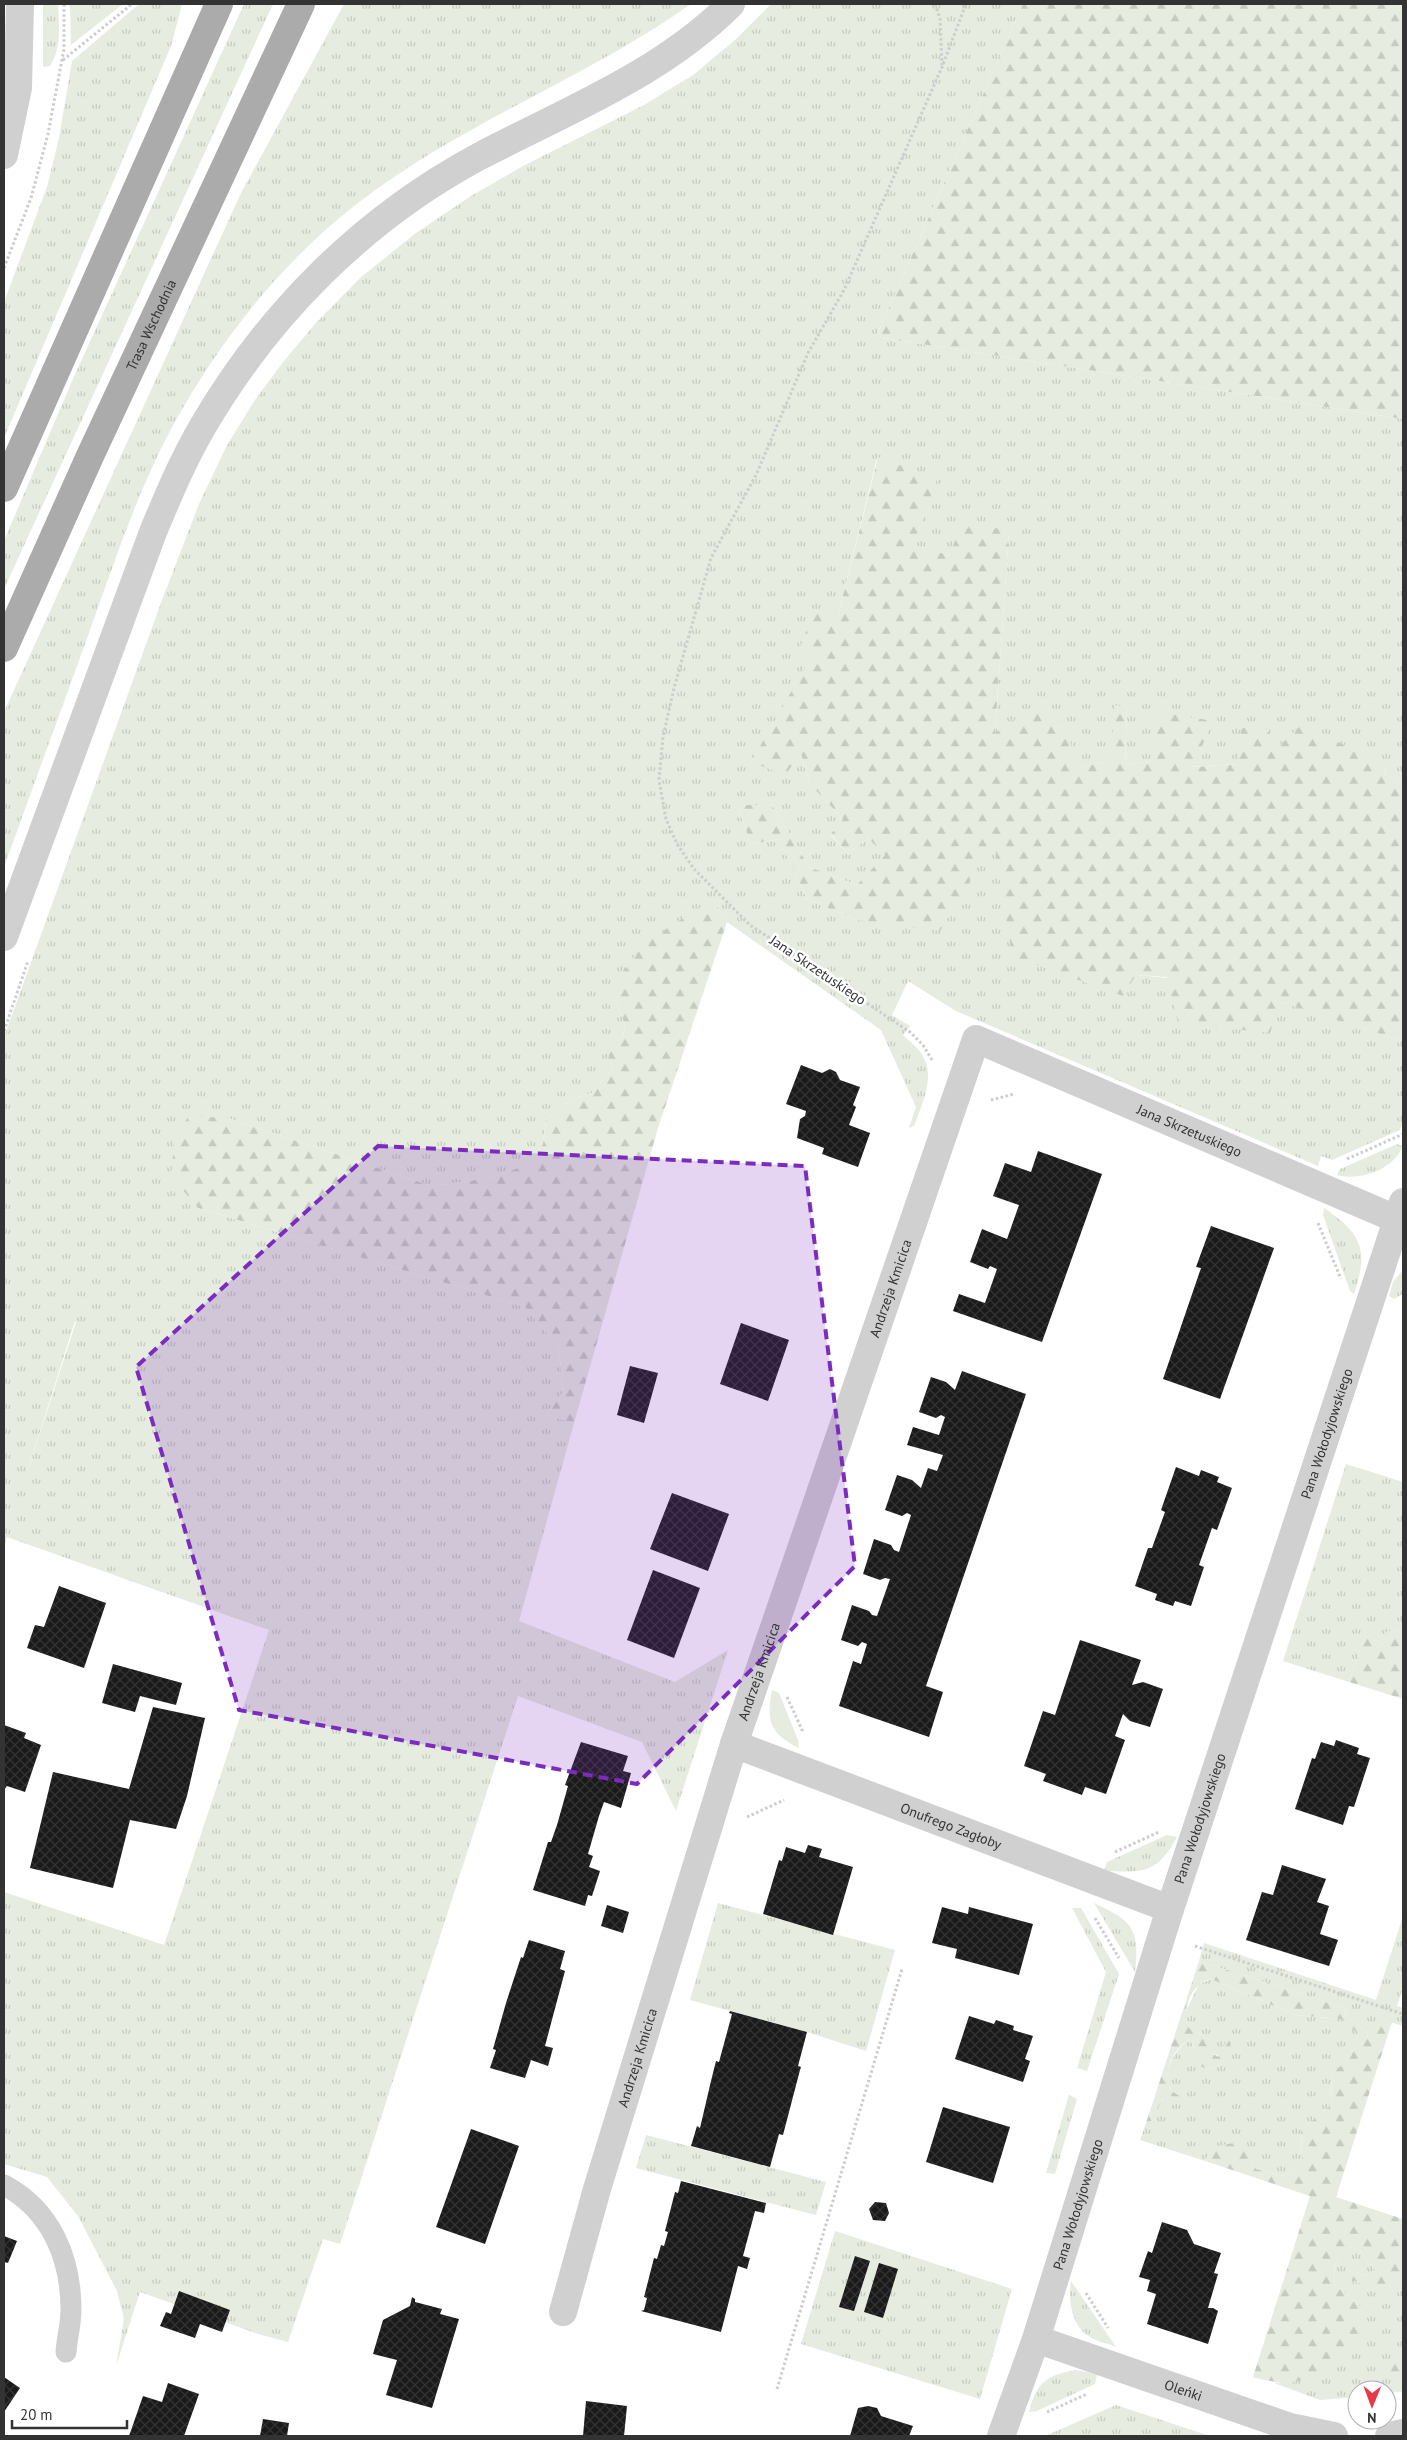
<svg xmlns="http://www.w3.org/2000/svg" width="1407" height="2440" font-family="'PT Sans',sans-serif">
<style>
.grass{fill:url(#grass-tufts);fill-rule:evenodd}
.forest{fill:url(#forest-firs)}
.garden{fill:#e6ecdf}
.building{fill:url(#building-cross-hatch)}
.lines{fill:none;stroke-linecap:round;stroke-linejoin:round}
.path{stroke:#cdcdcd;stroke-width:3;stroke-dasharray:2.5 2.5;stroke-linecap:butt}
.lane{stroke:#d0d0d0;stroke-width:21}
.street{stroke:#d0d0d0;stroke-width:28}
.primary{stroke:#ababab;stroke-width:28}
.marked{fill:#7b2cbf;fill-opacity:0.2;stroke:#7b2cbf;stroke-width:4;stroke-dasharray:10 6;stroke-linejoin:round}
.labels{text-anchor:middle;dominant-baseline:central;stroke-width:5;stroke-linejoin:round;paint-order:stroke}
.street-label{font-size:14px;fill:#333;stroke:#fff}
</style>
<defs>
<pattern id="grass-tufts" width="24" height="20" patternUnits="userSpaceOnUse" patternTransform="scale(1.25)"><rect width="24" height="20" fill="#e6ecdf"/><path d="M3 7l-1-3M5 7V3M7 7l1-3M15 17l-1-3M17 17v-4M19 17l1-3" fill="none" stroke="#c6cbc0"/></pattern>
<pattern id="forest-firs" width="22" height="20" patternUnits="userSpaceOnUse" patternTransform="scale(1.25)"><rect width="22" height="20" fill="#e6ecdf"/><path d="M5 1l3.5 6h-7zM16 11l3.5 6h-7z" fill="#c6cbc0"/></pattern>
<pattern id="building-cross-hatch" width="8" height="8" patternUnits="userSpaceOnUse" patternTransform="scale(1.25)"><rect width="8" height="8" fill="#1a1a1a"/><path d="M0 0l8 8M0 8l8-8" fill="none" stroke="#333"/></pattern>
</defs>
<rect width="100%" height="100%" fill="#fff"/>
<path class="grass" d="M 43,4 L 58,4 C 59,24 62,48 50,66 L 43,67 Z
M 70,4 L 123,4 L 71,45 Z
M 139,4 L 182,4 L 171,46 L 4,438 L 4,302 L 47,187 L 59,138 L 72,61 Z
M 244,4 L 273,4 L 4,589 L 4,541 L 72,381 Z
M 344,4 L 691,4 C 585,79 461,123 358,203 C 281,262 217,344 171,429 C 135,497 111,572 85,644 C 58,718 31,793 4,867 L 4,712 L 241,193 Z
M 771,4 L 1023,4 L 876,337 L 1403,419 L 1403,785 L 1384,774 L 1387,763 L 1280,746 L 1238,764 L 1192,767 L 1213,721 L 1151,761 L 1125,765 L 1127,709 L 1110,761 L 1075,768 L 995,734 L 1009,532 L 949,555 L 912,545 L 877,458 L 838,615 L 751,762 L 801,754 L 810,784 L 843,819 L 831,835 L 848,854 L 868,838 L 886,855 L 857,885 L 809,867 L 772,805 L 737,805 L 751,844 L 779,839 L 807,899 L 857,920 L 994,839 L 1136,975 C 1228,981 1317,1013 1403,1041 L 1403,1121 L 1400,1130 L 1332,1160 L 1321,1156 L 1318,1166 L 956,1011 L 908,981 L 892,1015 L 910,1026 L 903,1035 C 910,1042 920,1049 924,1058 C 935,1079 921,1107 914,1126 L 909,1128 L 916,1107 L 881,1030 L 727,922 L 713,900 L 615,999 L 625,1025 L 623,1037 L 605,1044 L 613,1067 L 592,1093 L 573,1098 L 546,1120 L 543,1144 L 529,1164 L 491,1178 L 431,1186 L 228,1118 L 198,1208 L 525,1307 L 559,1347 L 563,1392 L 547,1415 L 574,1423 L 519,1621 L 675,1682 L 728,1650 L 676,1811 L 642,1742 L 518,1696 L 340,2244 L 323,2239 L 288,2342 L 258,2334 L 140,2292 L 116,2366 L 124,2319 L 117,2291 L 78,2216 L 47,2177 L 4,2164 L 4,1892 L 164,1945 L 269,1630 L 7,1537 L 4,1548 L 4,1037 L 162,600 L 199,504 L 227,445 L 255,400 L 283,362 L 316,323 L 360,278 L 416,233 L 471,196 L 523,166 L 644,105 L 693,75 L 735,40 ZM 75,1321 L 76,1322 L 22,1488 Z
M 1397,1144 L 1403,1146 C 1393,1170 1361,1181 1337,1175 L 1340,1169 Z
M 1324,1208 C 1362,1234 1369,1250 1354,1294 L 1350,1291 L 1323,1215 Z
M 1403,1270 L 1403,1294 L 1394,1299 L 1389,1296 L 1393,1282 Z
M 1346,1464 L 1403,1482 L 1403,1630 L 1386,1632 L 1386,1646 L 1365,1635 L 1349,1682 L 1283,1661 Z
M 1167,1835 L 1177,1837 C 1156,1875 1144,1872 1104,1871 L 1107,1862 Z
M 718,1903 L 895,1950 L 866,2051 L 807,2032 L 690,2000 Z
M 1094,1903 C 1133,1921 1140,1929 1135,1972 Z
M 1072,1908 L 1081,1908 L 1119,1974 L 1087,2071 L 1077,2068 L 1106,1972 Z
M 1403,1916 L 1403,1988 L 1397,2006 L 1403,2008 L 1403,2026 L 1380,2019 L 1377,2035 L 1373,2041 L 1368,2038 L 1367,2032 L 1348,2017 L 1345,2008 L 1199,1961 L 1204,1943 L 1376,2000 Z
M 1211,1979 L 1295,2015 L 1341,2019 L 1358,2034 L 1351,2056 L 1332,2074 L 1331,2105 L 1301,2130 L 1302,2166 L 1282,2176 L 1256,2169 L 1249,2155 L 1212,2147 L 1205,2161 L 1140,2140 L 1146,2123 L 1153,2120 C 1158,2104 1158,2101 1174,2093 C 1172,2090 1169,2086 1168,2083 C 1163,2070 1178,2045 1190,2040 L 1204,2068 L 1214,2069 L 1225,2059 L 1212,2053 L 1212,2041 L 1189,2028 L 1185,2013 L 1199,1984 Z
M 1069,2095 L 1077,2099 L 1055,2174 L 1046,2173 Z
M 646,2135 L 826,2182 L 816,2215 L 636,2168 Z
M 835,2231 L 1012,2289 L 980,2399 L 801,2344 Z
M 1350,2247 L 1360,2250 L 1364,2258 L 1375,2269 L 1372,2274 L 1364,2276 L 1351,2270 L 1354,2282 L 1372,2285 L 1403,2284 L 1403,2358 L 1395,2361 L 1397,2378 L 1403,2377 L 1403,2391 L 1387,2394 L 1387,2390 L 1357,2390 L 1357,2397 L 1320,2400 L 1274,2383 L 1305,2380 L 1363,2309 L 1335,2285 C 1333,2266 1334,2259 1350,2247 Z
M 1071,2281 L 1116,2347 C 1108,2343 1098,2342 1090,2337 C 1071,2326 1068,2300 1071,2281 Z
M 1077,2370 L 1097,2374 L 1095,2384 L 1037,2411 L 1029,2412 C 1037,2382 1046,2375 1077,2370 Z
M 1116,2405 L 1210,2436 L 1045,2436 Z"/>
<path class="forest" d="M 1023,4 L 1403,4 L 1403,419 L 876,337 Z
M 878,457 L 937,479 L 913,545 L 949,555 L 965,519 L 1009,532 L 995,733 L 1027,711 L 1068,723 L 1075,768 L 1110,761 L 1115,705 L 1127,708 L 1125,765 L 1151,761 L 1154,711 L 1213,721 L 1193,767 L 1238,764 L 1241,728 L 1266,729 L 1280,745 L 1300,726 L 1387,763 L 1384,774 L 1403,785 L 1403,1041 L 1280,1002 L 1270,1033 L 1178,1023 L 1167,977 L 1136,975 L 1123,996 L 1012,956 L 994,839 L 940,931 L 857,920 L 807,899 L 779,839 L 751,844 L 737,805 L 772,805 L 809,867 L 857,885 L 885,855 L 868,838 L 848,854 L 831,834 L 843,819 L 810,784 L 801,754 L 785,775 L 751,762 L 811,657 L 800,648 L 813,612 L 838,615 Z
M 713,900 L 727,922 L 658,1128 L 574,1423 L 547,1415 L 563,1392 L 559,1347 L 525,1307 L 198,1208 L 171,1176 L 175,1135 L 189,1116 L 228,1118 L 431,1186 L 491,1178 L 529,1164 L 543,1144 L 546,1120 L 573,1098 L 592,1093 L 613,1067 L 604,1044 L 623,1037 L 625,1025 L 615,999 L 621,975 L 644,943 Z
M 1403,1630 L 1403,1699 L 1349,1682 L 1365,1635 L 1386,1646 L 1385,1632 Z
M 1199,1961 L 1345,2008 L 1348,2017 L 1367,2032 L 1368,2038 L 1373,2041 L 1377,2035 L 1375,2027 L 1380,2019 L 1392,2022 L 1336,2197 L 1403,2219 L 1403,2284 C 1385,2288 1362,2287 1346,2277 L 1346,2272 L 1351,2270 L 1364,2276 L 1372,2274 L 1375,2269 L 1364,2258 L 1360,2250 L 1350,2247 C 1334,2259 1333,2266 1335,2285 L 1363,2309 C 1362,2324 1361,2336 1353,2349 C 1350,2355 1344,2358 1339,2362 C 1313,2383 1285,2387 1253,2377 L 1310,2196 L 1205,2161 L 1212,2147 L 1234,2143 L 1249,2155 L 1256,2169 L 1282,2176 L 1302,2166 L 1301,2130 L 1331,2105 L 1332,2074 L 1351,2056 L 1358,2034 L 1341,2019 L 1295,2015 L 1211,1979 C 1197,1980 1187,1999 1186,2012 C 1185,2017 1188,2023 1189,2028 L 1212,2041 L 1212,2053 L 1218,2057 L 1225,2043 L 1230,2041 C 1233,2053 1223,2062 1214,2069 L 1204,2068 L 1194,2061 L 1195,2049 L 1190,2040 C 1171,2047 1156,2086 1180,2096 L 1178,2104 L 1170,2105 L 1162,2099 L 1153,2120 L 1146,2123 Z
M 1403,2358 L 1403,2377 L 1397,2379 L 1390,2371 L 1395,2361 Z"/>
<path class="garden" d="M 772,1690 L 779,1693 L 798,1740 L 799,1748 C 770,1734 766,1721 772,1690 Z"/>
<path class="building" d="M 801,1065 L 822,1073 L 830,1069 L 836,1072 L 840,1080 L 860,1087 L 853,1105 L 856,1107 L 849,1125 L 870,1133 L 858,1167 L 822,1154 L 824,1148 L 797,1138 L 800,1119 L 805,1116 L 806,1111 L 786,1104 Z
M 1038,1151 L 1102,1174 L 1042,1342 L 953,1311 L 959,1294 L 985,1303 L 997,1269 L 990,1266 L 988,1269 L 970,1262 L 982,1229 L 1007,1239 L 1019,1205 L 993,1196 L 999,1180 L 1005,1163 L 1031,1172 Z
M 1211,1226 L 1274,1248 L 1220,1399 L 1163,1379 L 1201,1268 L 1196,1267 Z
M 741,1323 L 789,1340 L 768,1401 L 720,1384 Z
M 630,1366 L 658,1373 L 644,1423 L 617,1415 Z
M 962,1371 L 1026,1394 L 926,1686 L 943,1692 L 929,1737 L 839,1706 L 853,1661 L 861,1664 L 867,1644 L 862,1642 L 858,1646 L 841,1640 L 852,1605 L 869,1611 L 872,1615 L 877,1616 L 883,1599 L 890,1579 L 885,1578 L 880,1580 L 863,1574 L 874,1539 L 891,1545 L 894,1550 L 899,1552 L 911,1515 L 907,1513 L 902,1516 L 885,1510 L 897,1475 L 912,1480 L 921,1488 L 928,1468 L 937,1471 L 943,1455 L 907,1445 L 913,1427 L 939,1435 L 945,1417 L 941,1415 L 936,1418 L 919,1412 L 931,1377 L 946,1382 L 955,1390 Z
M 1176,1467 L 1199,1476 L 1201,1470 L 1219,1477 L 1217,1482 L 1232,1488 L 1217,1530 L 1212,1528 L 1205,1548 L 1199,1565 L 1204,1567 L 1191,1606 L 1175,1601 L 1173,1606 L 1155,1600 L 1157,1594 L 1135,1586 L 1148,1548 L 1152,1548 L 1165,1512 L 1161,1510 Z
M 672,1493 L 729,1514 L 708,1571 L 650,1549 Z
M 653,1570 L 700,1588 L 674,1658 L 627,1640 Z
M 59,1586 L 106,1603 L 84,1668 L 27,1648 L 35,1625 L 44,1627 Z
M 1080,1640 L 1141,1660 L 1132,1685 L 1143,1682 L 1163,1689 L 1150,1727 L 1130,1721 L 1123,1714 L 1115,1736 L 1125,1740 L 1106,1794 L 1085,1787 L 1082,1795 L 1043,1781 L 1046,1774 L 1024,1766 L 1043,1711 L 1055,1715 Z
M 113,1664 L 182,1683 L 176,1705 L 140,1696 L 135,1712 L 102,1703 Z
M 153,1707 L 205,1718 L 187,1796 L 176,1829 L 130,1820 L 113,1888 L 30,1868 L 53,1772 L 129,1789 Z
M 4,1725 L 26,1733 L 24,1738 L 41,1745 L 25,1792 L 7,1786 L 4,1790 Z
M 1336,1740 L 1359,1748 L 1357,1754 L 1370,1758 L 1354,1807 L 1349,1806 L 1343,1825 L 1295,1809 L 1312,1758 L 1315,1759 L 1321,1742 L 1334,1746 Z
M 581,1742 L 628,1756 L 623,1771 L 631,1773 L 621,1808 L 604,1802 L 599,1816 L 588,1854 L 593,1856 L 589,1867 L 600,1871 L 592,1896 L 588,1895 L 585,1906 L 533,1890 L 548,1842 L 551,1842 L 557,1825 L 568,1786 L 565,1785 Z
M 808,1845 L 822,1849 L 819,1857 L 853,1867 L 833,1935 L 763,1914 L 779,1860 L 782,1861 L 786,1847 L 805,1853 Z
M 1282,1865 L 1326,1879 L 1317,1902 L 1329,1906 L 1320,1934 L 1338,1940 L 1329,1966 L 1246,1940 L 1262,1892 L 1273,1895 Z
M 607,1905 L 629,1912 L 623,1933 L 601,1926 Z
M 942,1907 L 968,1914 L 969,1907 L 1033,1924 L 1019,1975 L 955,1958 L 957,1949 L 932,1943 Z
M 529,1940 L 565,1951 L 560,1969 L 565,1971 L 545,2046 L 553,2048 L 548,2066 L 531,2060 L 525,2078 L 490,2068 L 496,2050 L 493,2049 L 506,2003 L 521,1957 L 523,1958 Z
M 730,2011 L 807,2032 L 798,2066 L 801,2067 L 800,2070 L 783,2135 L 779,2134 L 770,2167 L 691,2146 L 697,2126 L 700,2128 L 711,2081 L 716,2061 L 719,2062 L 732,2014 L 729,2013 Z
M 969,2016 L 994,2024 L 996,2020 L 1014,2026 L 1013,2030 L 1033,2036 L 1025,2059 L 1030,2061 L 1023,2082 L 955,2059 Z
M 943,2107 L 1010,2127 L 993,2183 L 926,2162 Z
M 471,2129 L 519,2146 L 485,2244 L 436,2227 Z
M 681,2181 L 766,2203 L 764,2213 L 755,2211 L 743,2256 L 750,2258 L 747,2269 L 738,2266 L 721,2332 L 641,2311 L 644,2310 L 647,2298 L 644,2297 L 654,2258 L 657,2259 L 661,2245 L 664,2246 L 668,2232 L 665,2231 L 675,2192 L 678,2193 Z
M 875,2202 L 886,2203 L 889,2213 L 885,2221 L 873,2220 L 869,2209 Z
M 1162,2222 L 1187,2230 L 1194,2244 L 1221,2253 L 1214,2273 L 1218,2274 L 1208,2308 L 1213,2308 L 1218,2311 L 1208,2344 L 1147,2324 L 1156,2294 L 1147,2291 L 1150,2280 L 1139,2277 L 1148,2251 L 1152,2253 Z
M 4,2236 L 17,2241 L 8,2263 L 4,2262 Z
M 855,2256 L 870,2261 L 854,2311 L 839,2307 Z
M 879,2263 L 898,2269 L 883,2318 L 864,2312 Z
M 179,2291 L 230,2310 L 222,2332 L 200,2324 L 195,2338 L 160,2326 L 166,2312 L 171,2314 Z
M 412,2297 L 415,2299 L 415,2302 L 442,2309 L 440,2314 L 459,2319 L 432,2408 L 386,2395 L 397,2360 L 373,2354 L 383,2320 L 410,2306 Z
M 4,2377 L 20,2388 L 4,2412 Z
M 168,2383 L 199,2394 L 184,2436 L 129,2436 L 143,2396 L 162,2402 Z
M 586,2401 L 627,2406 L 624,2436 L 583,2436 Z
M 868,2406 L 877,2408 L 881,2416 L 913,2426 L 909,2436 L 850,2436 L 858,2408 Z
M 263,2419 L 289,2423 L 287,2436 L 260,2436 Z"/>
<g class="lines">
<path class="path" d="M 935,4 L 940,19 L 942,65
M 63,60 L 132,4
M 4,268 L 31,198 L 48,134 L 64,49 L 64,4
M 4,1031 L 28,961
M 932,1060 L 923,1045 L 910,1032 L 750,925 L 694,869 L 677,844 L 666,819 L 659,780 L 663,737 L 674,688 L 711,558 L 756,475 L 808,353 L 844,290 L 942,67 L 966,4
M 991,1100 L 1014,1094
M 1347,1159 L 1403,1134
M 1318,1223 L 1341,1279
M 787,1697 L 803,1732
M 747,1817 L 784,1800
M 1115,1852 L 1159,1832
M 1095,1918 L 1119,1958
M 1195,1946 L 1403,2014
M 1086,2293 L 1108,2328
M 777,2389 L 902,1969
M 1047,2412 L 1087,2394"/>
<path class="lane" d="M 4,2185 C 51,2210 71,2258 71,2310 C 71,2324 67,2338 66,2352"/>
<g class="street">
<path d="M 4,155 L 18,88 L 20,4"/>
<path d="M 4,937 L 153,532 C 168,496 183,460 203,426 C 269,313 364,218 480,156 C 566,111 661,74 731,4"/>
<path id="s1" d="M 734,1744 L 1170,1909"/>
<path id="s2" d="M 563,2312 L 597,2189 L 734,1744 L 976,1039 L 1403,1222"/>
<path id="s3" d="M 1036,2339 L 1290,2427 L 1334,2436"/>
<path id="s4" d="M 1001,2436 L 1036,2339 L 1170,1909 L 1403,1202"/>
<path d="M 1389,2436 L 1403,2433"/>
</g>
<g class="primary">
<path d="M 4,488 L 219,4"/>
<path id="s5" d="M 4,648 L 90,456 L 301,4"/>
</g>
</g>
<path class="marked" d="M 378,1146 L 805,1166 L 855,1566 L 637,1784 L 239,1710 L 136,1367 Z"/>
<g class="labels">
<g class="street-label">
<text stroke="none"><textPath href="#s5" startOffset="355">Trasa Wschodnia</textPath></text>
<text transform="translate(818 970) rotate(34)">Jana Skrzetuskiego</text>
<text stroke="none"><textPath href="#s2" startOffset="1571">Jana Skrzetuskiego</textPath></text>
<text stroke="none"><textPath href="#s2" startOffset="1075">Andrzeja Kmicica</textPath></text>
<text stroke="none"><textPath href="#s4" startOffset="1054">Pana Wołodyjowskiego</textPath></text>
<text stroke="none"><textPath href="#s2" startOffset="670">Andrzeja Kmicica</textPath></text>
<text stroke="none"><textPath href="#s4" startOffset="649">Pana Wołodyjowskiego</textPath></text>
<text stroke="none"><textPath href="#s1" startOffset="232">Onufrego Zagłoby</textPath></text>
<text stroke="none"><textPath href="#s2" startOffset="265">Andrzeja Kmicica</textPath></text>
<text stroke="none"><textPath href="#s4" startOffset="244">Pana Wołodyjowskiego</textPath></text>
<text stroke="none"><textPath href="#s3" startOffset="156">Oleńki</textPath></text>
</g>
</g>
<rect width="1407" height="2440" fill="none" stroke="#333333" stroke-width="10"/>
<g transform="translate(1372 2405) rotate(181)"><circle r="24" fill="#ffffff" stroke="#adadad"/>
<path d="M0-4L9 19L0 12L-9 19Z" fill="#e63946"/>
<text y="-8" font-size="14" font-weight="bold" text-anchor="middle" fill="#333333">N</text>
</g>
<path d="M12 2420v8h115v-8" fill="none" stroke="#333333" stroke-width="2.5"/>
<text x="20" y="2420" font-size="15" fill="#333333" stroke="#ffffff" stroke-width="4" paint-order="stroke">20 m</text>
</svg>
